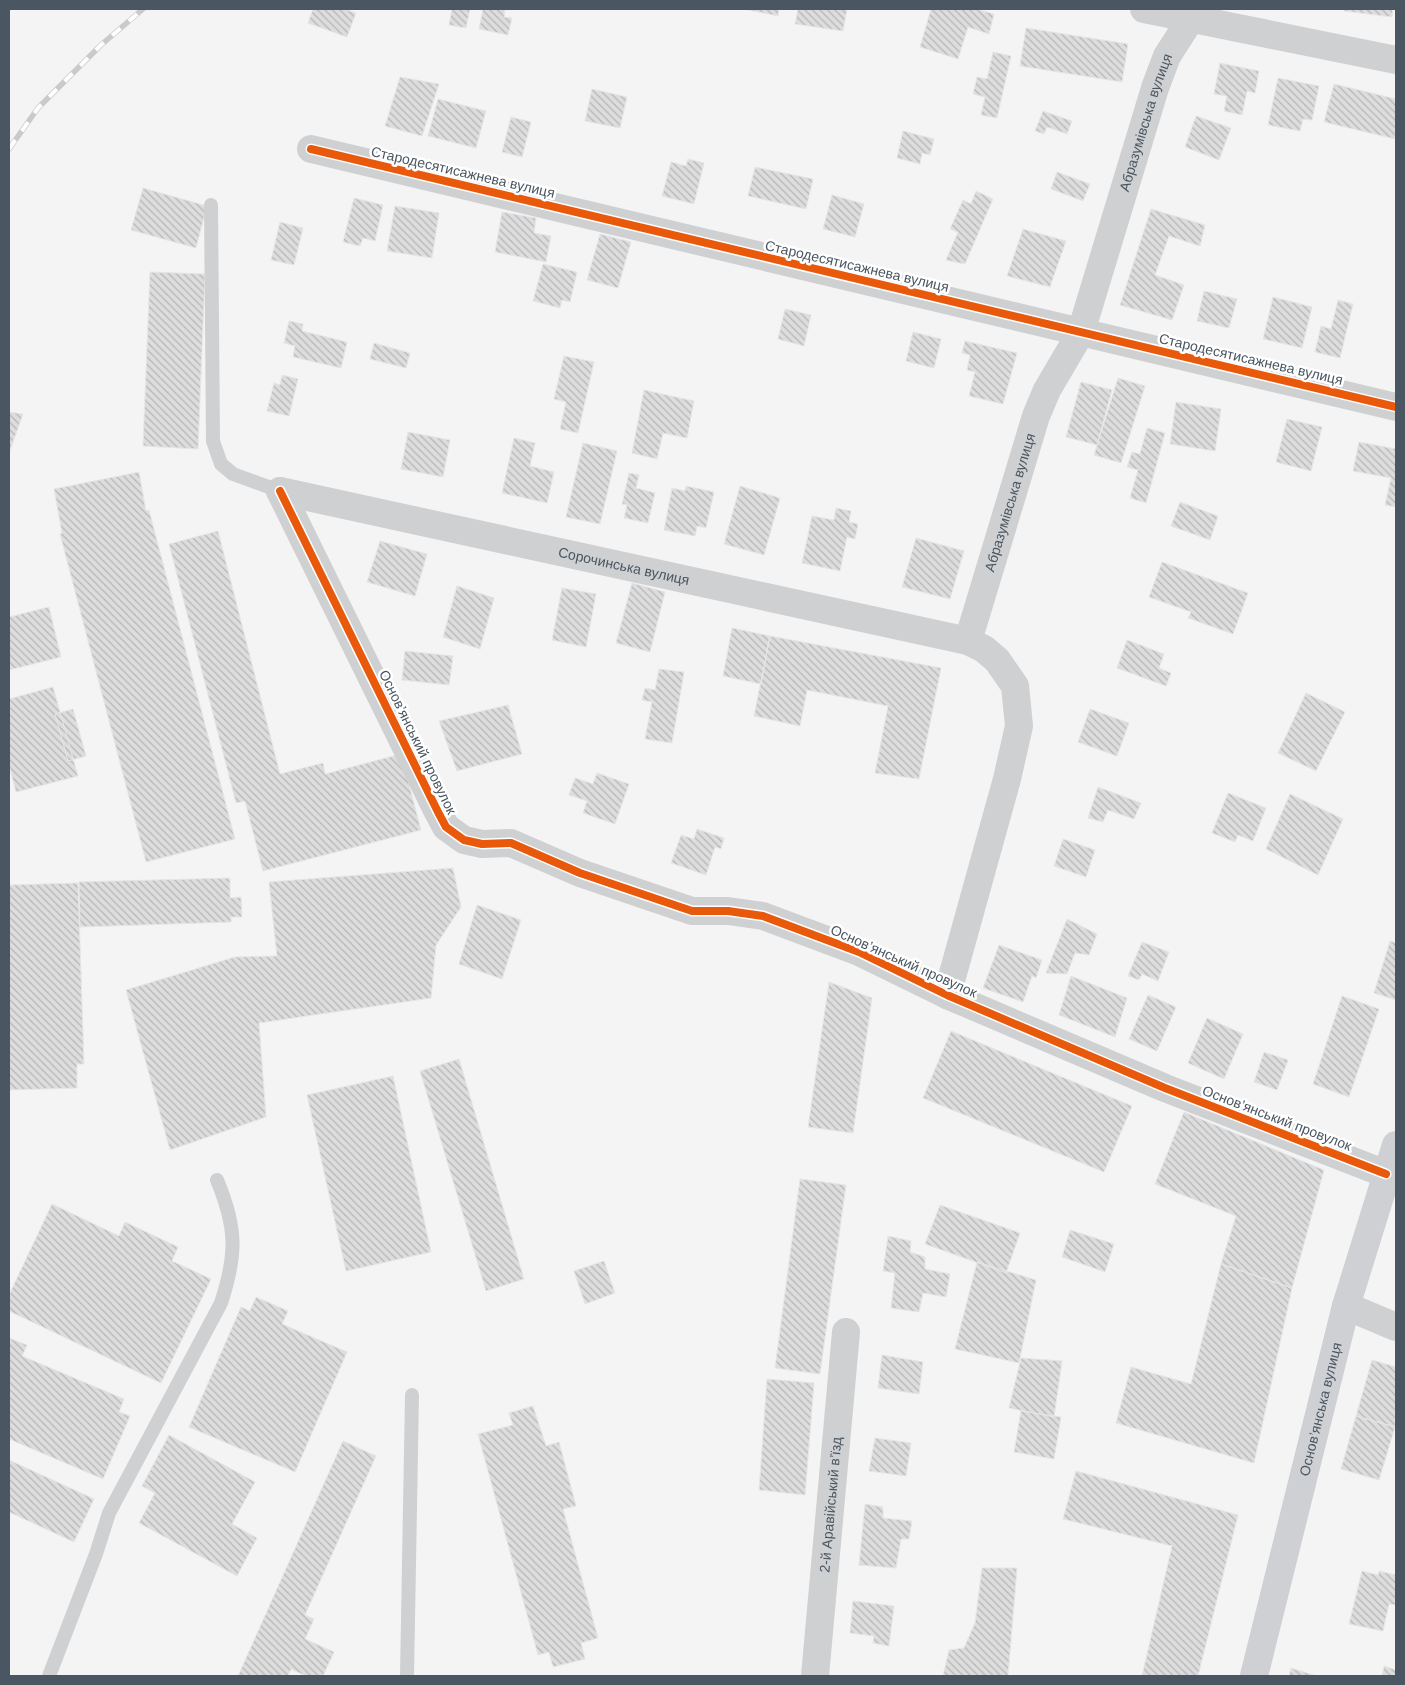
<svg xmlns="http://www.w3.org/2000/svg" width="1405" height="1685" font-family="Arial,sans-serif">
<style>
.building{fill:url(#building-back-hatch);stroke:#e5e6e7}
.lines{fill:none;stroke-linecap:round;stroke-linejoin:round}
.lane{stroke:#ced0d2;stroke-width:14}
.street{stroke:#ced0d2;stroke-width:28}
.secondary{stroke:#ced0d4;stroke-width:28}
.rail-casing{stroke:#c9cacc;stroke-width:5.5}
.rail{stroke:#fff;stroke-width:4;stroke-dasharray:11;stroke-linecap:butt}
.cycleway-casing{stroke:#fff;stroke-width:11}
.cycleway{stroke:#e8590c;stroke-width:8}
.labels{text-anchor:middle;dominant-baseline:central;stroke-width:5;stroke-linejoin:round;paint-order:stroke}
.street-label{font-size:14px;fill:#4a5661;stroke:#fff}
</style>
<defs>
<pattern id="building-back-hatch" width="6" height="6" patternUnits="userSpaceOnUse" patternTransform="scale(1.25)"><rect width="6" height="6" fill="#ddddde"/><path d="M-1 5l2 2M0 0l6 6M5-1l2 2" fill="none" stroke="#b5b6b7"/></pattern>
</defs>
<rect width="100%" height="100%" fill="#f4f4f4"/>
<path class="building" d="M 313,9 L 344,9 L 356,13 L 347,37 L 308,23 Z
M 452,9 L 470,9 L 466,28 L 449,25 Z
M 483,9 L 505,9 L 504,17 L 512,18 L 508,35 L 479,29 Z
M 743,9 L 779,9 L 778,16 Z
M 798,9 L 847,9 L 843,31 L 795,24 Z
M 931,9 L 976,9 L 994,14 L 989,34 L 968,27 L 958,59 L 920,47 Z
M 1344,9 L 1393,9 L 1392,17 L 1344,11 Z
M 1026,28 L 1128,44 L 1122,82 L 1020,66 Z
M 993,52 L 1011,56 L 997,118 L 981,115 L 985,97 L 973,94 L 977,77 L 987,79 Z
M 1220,63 L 1259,71 L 1255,93 L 1247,91 L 1242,115 L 1224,111 L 1227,96 L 1214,94 Z
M 400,77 L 439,84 L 422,136 L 385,126 Z
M 1278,78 L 1319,86 L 1312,120 L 1303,119 L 1300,131 L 1268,125 Z
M 1334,84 L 1396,99 L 1395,139 L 1324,122 Z
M 592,89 L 627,97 L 620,128 L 585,121 Z
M 438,99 L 486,111 L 476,148 L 428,136 Z
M 1043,111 L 1072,121 L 1067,134 L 1047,127 L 1044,134 L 1035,131 Z
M 1196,116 L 1231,128 L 1219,160 L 1185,147 Z
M 511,117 L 531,122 L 522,157 L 502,152 Z
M 903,131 L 934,139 L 930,155 L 922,153 L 920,164 L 897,158 Z
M 688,159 L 704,163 L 694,204 L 662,196 L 671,162 L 686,166 Z
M 755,167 L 813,179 L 806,209 L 748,196 Z
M 1057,172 L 1090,184 L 1083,201 L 1051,189 Z
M 143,188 L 207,206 L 196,248 L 131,230 Z
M 976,191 L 993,199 L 965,264 L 946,260 L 958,232 L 950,229 L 963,200 L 971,204 Z
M 832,195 L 864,204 L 855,237 L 823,229 Z
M 354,198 L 383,205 L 375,241 L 363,238 L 360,246 L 343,242 Z
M 395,206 L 439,213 L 432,258 L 387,251 Z
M 1151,209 L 1205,225 L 1200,246 L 1169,236 L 1155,275 L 1184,285 L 1172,320 L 1120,305 Z
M 502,212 L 536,218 L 534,233 L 551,236 L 546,262 L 495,252 Z
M 280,222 L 303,228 L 294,265 L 271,260 Z
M 1023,229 L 1066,241 L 1050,287 L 1007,276 Z
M 600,234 L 631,242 L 618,288 L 587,280 Z
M 543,264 L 577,272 L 570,302 L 562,300 L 560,308 L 533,301 Z
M 150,272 L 205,274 L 198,449 L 143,446 Z
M 1204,291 L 1237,299 L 1229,328 L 1197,321 Z
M 1273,297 L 1312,307 L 1302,348 L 1263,339 Z
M 1338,300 L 1353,304 L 1340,358 L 1315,352 L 1321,326 L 1331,329 Z
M 785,309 L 811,315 L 804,346 L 778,339 Z
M 289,321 L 303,324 L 302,331 L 347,342 L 341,368 L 293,357 L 295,346 L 284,343 Z
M 913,332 L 941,339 L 934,368 L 906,361 Z
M 965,341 L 1017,353 L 1003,404 L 969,396 L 975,372 L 967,370 L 970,355 L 962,353 Z
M 374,343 L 410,353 L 406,368 L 370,359 Z
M 564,356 L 594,362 L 578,433 L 560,429 L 566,402 L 554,399 Z
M 282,375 L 298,379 L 289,416 L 267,411 L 274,383 L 280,385 Z
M 1118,378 L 1145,386 L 1121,463 L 1094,455 Z
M 1081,382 L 1112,390 L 1097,445 L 1066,437 Z
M 644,390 L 694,401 L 687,438 L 663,433 L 657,459 L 632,453 Z
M 1176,402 L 1221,409 L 1215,451 L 1170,444 Z
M 9,412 L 23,414 L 9,453 Z
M 1287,419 L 1322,427 L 1311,471 L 1276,462 Z
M 1147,428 L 1165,433 L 1146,503 L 1130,498 L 1138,470 L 1127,467 L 1132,452 L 1140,454 Z
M 408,432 L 450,440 L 443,477 L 401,469 Z
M 514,438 L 535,443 L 530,466 L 554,472 L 547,503 L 502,493 Z
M 1359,442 L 1396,449 L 1396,507 L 1385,505 L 1391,478 L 1353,471 Z
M 583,443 L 617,451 L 600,524 L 566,517 Z
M 139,472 L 146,511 L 149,510 L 235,839 L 146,862 L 60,534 L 62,533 L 54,489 Z
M 629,473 L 639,475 L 636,488 L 655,493 L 648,523 L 624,518 L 627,505 L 622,504 Z
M 686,486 L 714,492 L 706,528 L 697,526 L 695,536 L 664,530 L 672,488 L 685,491 Z
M 740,486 L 780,498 L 764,555 L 724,544 Z
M 1180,502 L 1218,516 L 1210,540 L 1171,526 Z
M 836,508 L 851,511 L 849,522 L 858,524 L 855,539 L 847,537 L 840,571 L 802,563 L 812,516 L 834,520 Z
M 218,531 L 280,774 L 323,763 L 325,774 L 401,754 L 421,830 L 263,871 L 245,801 L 236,803 L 169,544 Z
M 916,538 L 964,551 L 950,599 L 902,587 Z
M 380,541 L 427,554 L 415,596 L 367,582 Z
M 1162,562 L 1248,593 L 1233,634 L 1188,618 L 1191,612 L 1149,597 Z
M 632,583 L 665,592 L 650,652 L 616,643 Z
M 457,586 L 494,598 L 480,649 L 443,637 Z
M 562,588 L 596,594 L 586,647 L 552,640 Z
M 49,607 L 61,657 L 9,670 L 9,617 Z
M 732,628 L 770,636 L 761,684 L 723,676 Z
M 770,636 L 941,668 L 919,779 L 875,773 L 888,706 L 807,690 L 800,726 L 754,716 Z
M 1127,640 L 1164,654 L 1159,668 L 1171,673 L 1166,686 L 1117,668 Z
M 405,651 L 453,656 L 449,685 L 402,680 Z
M 659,669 L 684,672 L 672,743 L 645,739 L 652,702 L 642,700 L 645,688 L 655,690 Z
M 53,687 L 78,776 L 16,792 L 9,765 L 9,699 Z
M 1306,693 L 1345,712 L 1316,771 L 1278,753 Z
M 508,705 L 522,754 L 457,771 L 439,721 Z
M 73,709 L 86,756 L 68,761 L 55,714 Z
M 1090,709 L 1129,723 L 1117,756 L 1078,742 Z
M 597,773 L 629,784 L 615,824 L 583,813 L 587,801 L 569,795 L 575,778 L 593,784 Z
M 1098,787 L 1141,803 L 1134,819 L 1108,810 L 1103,822 L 1088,818 Z
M 1228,793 L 1266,808 L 1253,841 L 1238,835 L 1235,842 L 1212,833 Z
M 1290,794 L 1343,819 L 1318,875 L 1266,849 Z
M 697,829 L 724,838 L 721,849 L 715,847 L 706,875 L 671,863 L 681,835 L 694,839 Z
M 1063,839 L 1095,850 L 1086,877 L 1054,866 Z
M 453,868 L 461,907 L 436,945 L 431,998 L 259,1023 L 266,1117 L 170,1150 L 126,990 L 235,957 L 277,956 L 269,882 Z
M 230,878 L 230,898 L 241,897 L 242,917 L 231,917 L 231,922 L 80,927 L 79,882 Z
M 78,883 L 84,1064 L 77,1064 L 77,1088 L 9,1090 L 9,885 Z
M 477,905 L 521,920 L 502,979 L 459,964 Z
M 1067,919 L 1097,934 L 1089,955 L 1075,953 L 1067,974 L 1046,973 Z
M 1390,941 L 1396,943 L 1396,1000 L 1374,993 Z
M 1142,942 L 1169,952 L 1158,981 L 1142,974 L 1139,980 L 1128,976 Z
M 999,945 L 1042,960 L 1036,978 L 1032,976 L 1023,1002 L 983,988 Z
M 1071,976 L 1127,998 L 1115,1037 L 1059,1015 Z
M 829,982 L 872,998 L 853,1133 L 808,1127 Z
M 1148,995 L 1176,1007 L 1157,1051 L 1129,1039 Z
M 1342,996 L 1379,1009 L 1349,1097 L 1313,1084 Z
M 1207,1018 L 1243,1034 L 1224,1079 L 1188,1063 Z
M 951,1031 L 1132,1106 L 1104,1172 L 923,1098 Z
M 1264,1052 L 1288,1060 L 1277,1090 L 1254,1082 Z
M 459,1059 L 524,1279 L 486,1291 L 420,1071 Z
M 393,1076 L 431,1252 L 346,1271 L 307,1095 Z
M 1184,1112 L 1324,1170 L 1292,1288 L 1221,1264 L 1236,1216 L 1155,1184 Z
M 800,1179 L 846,1185 L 820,1374 L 775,1368 Z
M 52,1204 L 119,1236 L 125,1222 L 178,1247 L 172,1261 L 211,1279 L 161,1383 L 9,1311 L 9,1295 Z
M 940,1205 L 1020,1233 L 1006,1273 L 925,1244 Z
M 1070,1230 L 1114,1244 L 1105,1272 L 1062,1257 Z
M 888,1236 L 911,1241 L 910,1252 L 925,1257 L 925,1269 L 950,1274 L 946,1297 L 923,1293 L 919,1312 L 891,1308 L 895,1273 L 883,1271 Z
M 604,1261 L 615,1293 L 585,1304 L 574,1271 Z
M 977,1262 L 1036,1280 L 1019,1363 L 955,1349 Z
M 1221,1264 L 1292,1288 L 1254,1463 L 1116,1423 L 1131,1367 L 1191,1384 Z
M 256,1297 L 288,1311 L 282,1324 L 347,1352 L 295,1472 L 189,1427 L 241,1307 L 250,1311 Z
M 9,1338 L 27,1345 L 22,1356 L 124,1399 L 119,1412 L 130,1416 L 103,1479 L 9,1439 Z
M 882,1355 L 923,1362 L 919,1394 L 878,1388 Z
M 1021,1358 L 1062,1361 L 1054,1417 L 1009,1408 Z
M 1372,1360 L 1396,1367 L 1395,1427 L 1356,1416 Z
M 767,1379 L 814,1383 L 805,1495 L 759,1490 Z
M 533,1406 L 546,1446 L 559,1442 L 576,1506 L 563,1509 L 598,1638 L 581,1643 L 585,1659 L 553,1667 L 549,1652 L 538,1655 L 478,1434 L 513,1425 L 509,1413 Z
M 1021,1411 L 1061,1417 L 1054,1459 L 1014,1452 Z
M 1356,1416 L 1395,1427 L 1379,1480 L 1341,1469 Z
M 169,1435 L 255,1482 L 232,1524 L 257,1538 L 237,1576 L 139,1523 L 155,1493 L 142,1486 Z
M 875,1438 L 911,1443 L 906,1476 L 869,1471 Z
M 343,1441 L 376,1456 L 305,1615 L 314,1619 L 305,1639 L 334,1652 L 323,1676 L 306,1676 L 291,1669 L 288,1676 L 238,1676 Z
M 9,1460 L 94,1499 L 74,1542 L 9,1512 Z
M 1076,1471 L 1238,1515 L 1198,1676 L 1142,1676 L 1172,1546 L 1063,1519 Z
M 865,1504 L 883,1507 L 883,1518 L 912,1521 L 909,1539 L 901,1539 L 896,1568 L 859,1565 Z
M 982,1568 L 1017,1568 L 1008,1676 L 943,1676 L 949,1650 L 964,1648 L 975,1623 Z
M 1362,1571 L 1378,1575 L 1379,1571 L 1396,1575 L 1396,1605 L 1389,1604 L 1383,1631 L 1349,1624 Z
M 853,1601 L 894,1606 L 889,1646 L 873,1643 L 874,1636 L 850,1633 Z
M 1384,1666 L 1396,1670 L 1396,1676 L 1382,1676 Z
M 1291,1668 L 1317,1676 L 1289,1676 Z"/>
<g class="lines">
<path class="lane" d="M 211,205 L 213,441 L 221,464 L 233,474 L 280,491
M 49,1676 L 96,1554 L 109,1513 L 221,1303 C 237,1254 237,1228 217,1180
M 407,1676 L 412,1395"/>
<g class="street">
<path d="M 1144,9 L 1396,60"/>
<path d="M 311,149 L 1396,407"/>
<path d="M 280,491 L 438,812 L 446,827 L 464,840 L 482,844 L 511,843 L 580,873 L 692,911 L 728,911 L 763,916 L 859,952 L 947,995 L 1165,1088 L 1386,1174"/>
<path id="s1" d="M 280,491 L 968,641"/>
<path id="s2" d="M 947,995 L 1007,779 L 1019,726 L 1015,686 L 997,660 L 984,649 L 968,641 L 1036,416 L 1047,390 L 1081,332 L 1155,88 L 1167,56 L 1192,17 L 1195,9"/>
<path d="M 1346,1306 L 1396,1327"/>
<path id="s3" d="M 815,1676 L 846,1332"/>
</g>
<path class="secondary" id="s4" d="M 1254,1676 L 1346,1306 L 1396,1145"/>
<defs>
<path id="rail" d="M 9,149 L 38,108 L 101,45 L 143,9"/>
</defs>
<use href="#rail" class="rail-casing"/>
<use href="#rail" class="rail"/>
<defs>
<path id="cycleway" d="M 311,149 L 1396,407
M 280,491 L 438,812 L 446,827 L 464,840 L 482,844 L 511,843 L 580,873 L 692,911 L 728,911 L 763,916 L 859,952 L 947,995 L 1165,1088 L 1386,1174"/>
</defs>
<use href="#cycleway" class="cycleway-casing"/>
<use href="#cycleway" class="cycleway"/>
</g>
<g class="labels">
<g class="street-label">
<text stroke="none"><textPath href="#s2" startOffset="935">Абразумівська вулиця</textPath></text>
<text transform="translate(463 172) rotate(13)">Стародесятисажнева вулиця</text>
<text transform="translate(857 266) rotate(13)">Стародесятисажнева вулиця</text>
<text transform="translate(1251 359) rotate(13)">Стародесятисажнева вулиця</text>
<text stroke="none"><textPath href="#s2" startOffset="530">Абразумівська вулиця</textPath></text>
<text stroke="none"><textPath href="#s1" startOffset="352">Сорочинська вулиця</textPath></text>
<text transform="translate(418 742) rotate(64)">Основ’янський провулок</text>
<text transform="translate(904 961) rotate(24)">Основ’янський провулок</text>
<text transform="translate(1277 1118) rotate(21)">Основ’янський провулок</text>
<text stroke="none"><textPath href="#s4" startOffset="275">Основ’янська вулиця</textPath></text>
<text stroke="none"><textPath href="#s3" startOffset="172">2-й Аравійський в’їзд</textPath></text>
</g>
</g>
<rect width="1405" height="1685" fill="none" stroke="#4a5661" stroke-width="20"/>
</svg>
